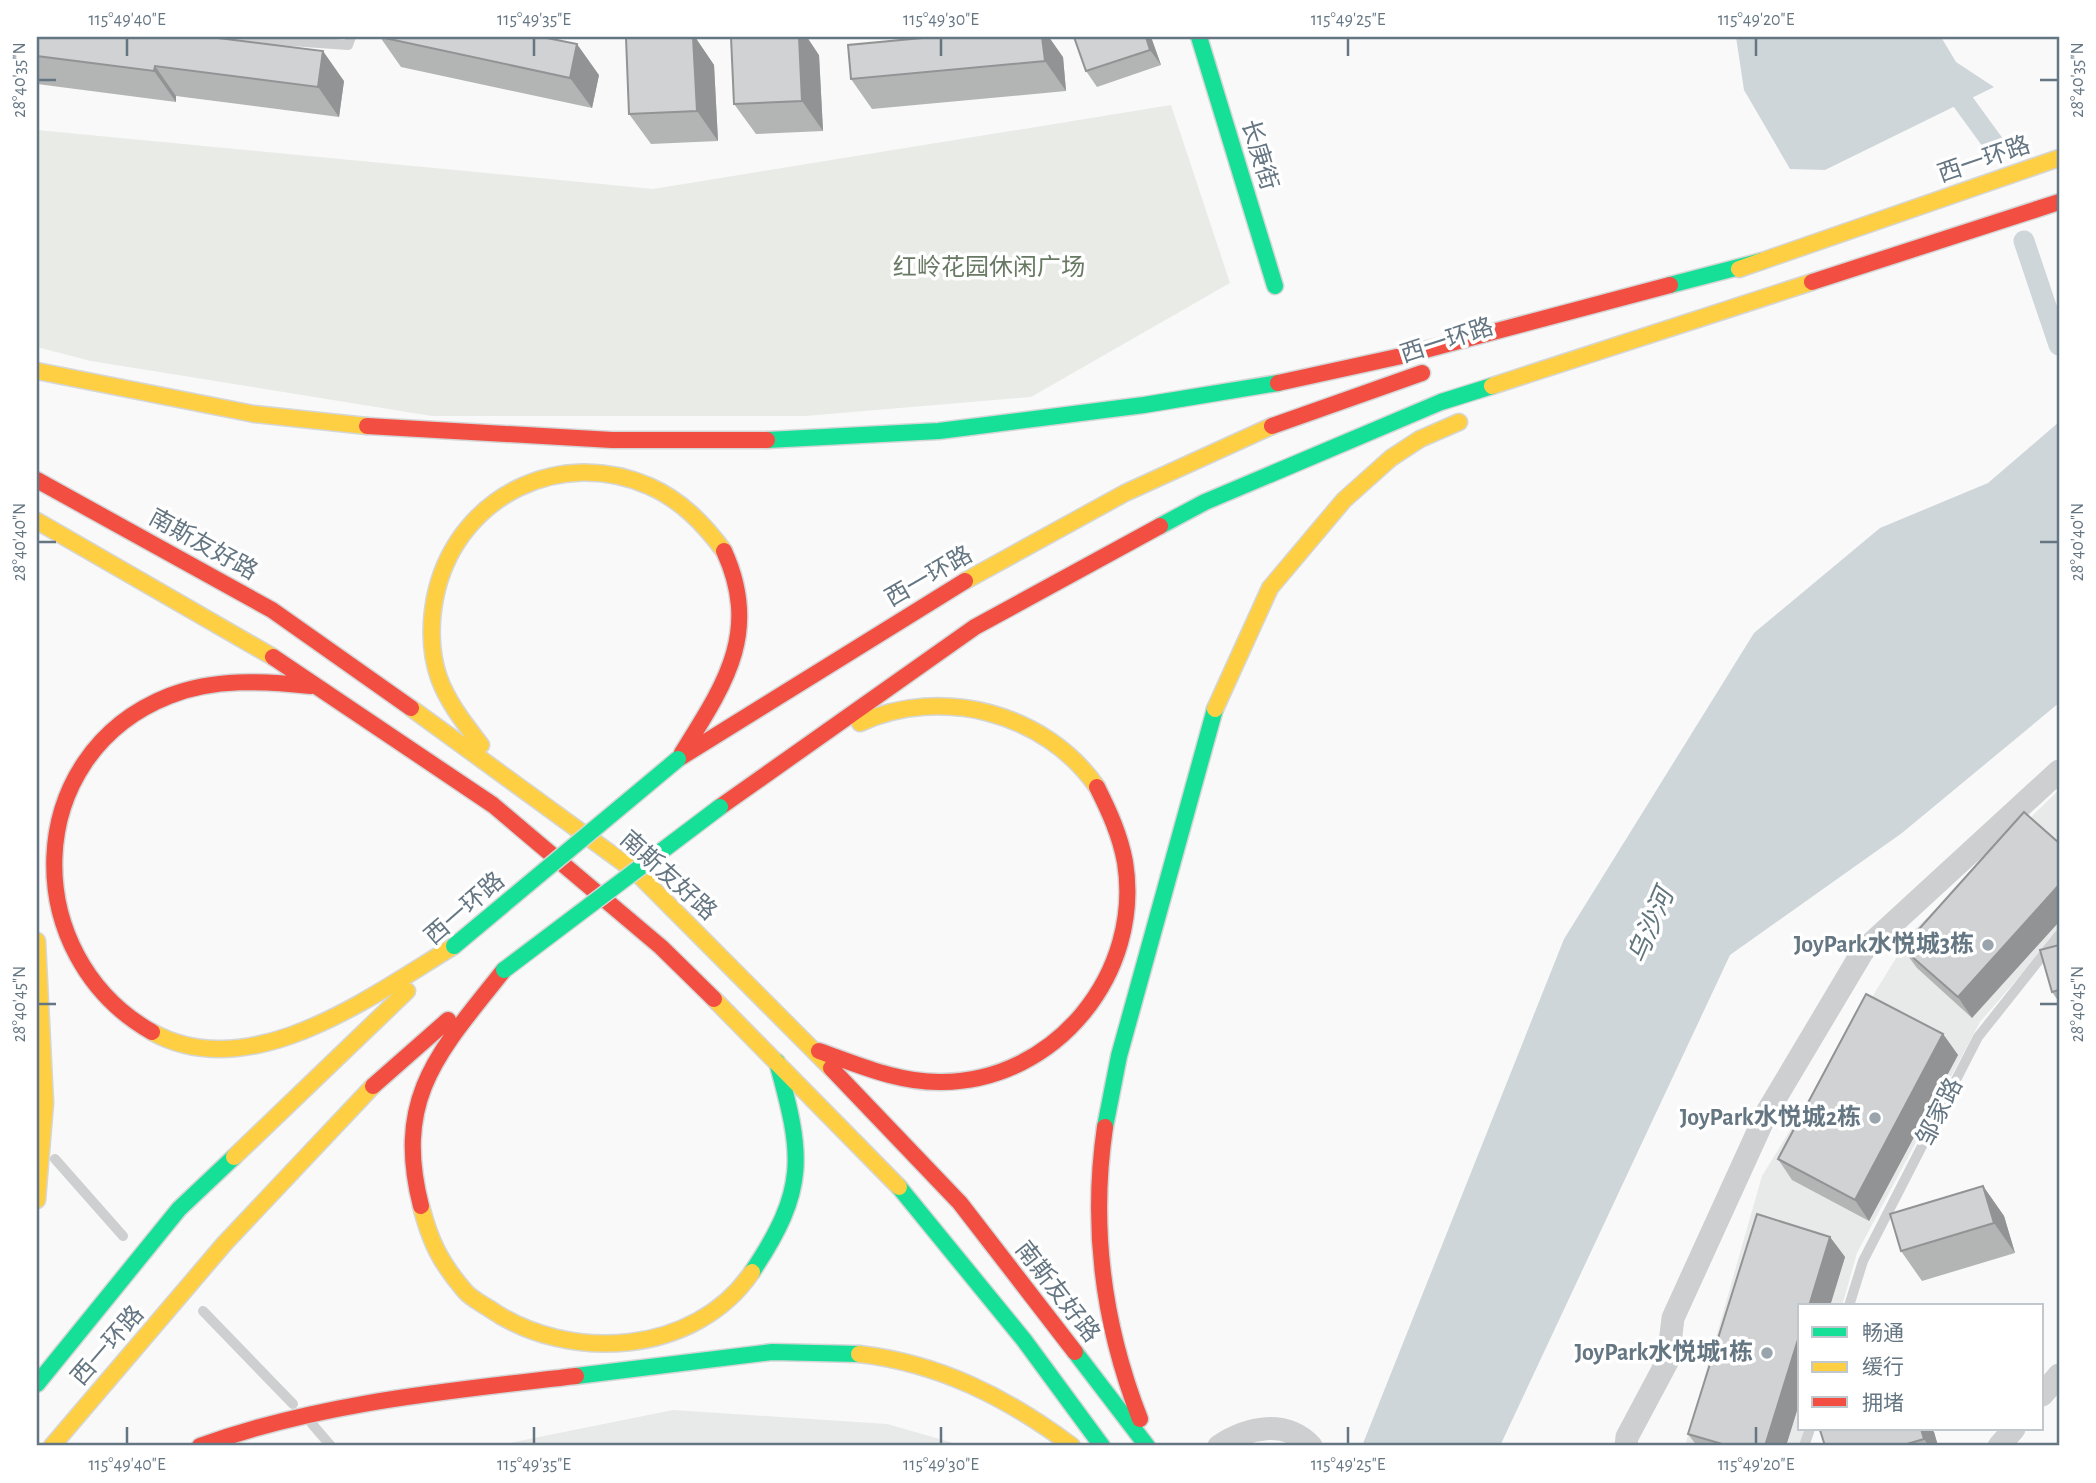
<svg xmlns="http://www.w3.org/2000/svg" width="2096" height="1483" font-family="'Alegreya Sans','Noto Sans SC',sans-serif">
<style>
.built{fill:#e8e9e9}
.green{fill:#e8ebe6}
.water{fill:#ced6d9}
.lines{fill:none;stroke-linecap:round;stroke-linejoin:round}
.canal{stroke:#ced6d9;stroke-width:21}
.fast-casing{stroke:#d5d6d7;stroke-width:19}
.slow-casing{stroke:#d5d6d7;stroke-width:19}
.jam-casing{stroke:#d5d6d7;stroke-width:19}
.lane{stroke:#cecfd0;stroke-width:10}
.street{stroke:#cecfd0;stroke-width:23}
.fast{stroke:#16e098;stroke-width:16}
.slow{stroke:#ffcf43;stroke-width:16}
.jam{stroke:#f24e42;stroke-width:16}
.fast-bridge-casing{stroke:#d5d6d6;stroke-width:19;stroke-linecap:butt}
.fast-bridge{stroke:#16e098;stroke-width:16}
.wall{fill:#b3b5b5}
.shaded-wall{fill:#929394}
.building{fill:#d0d2d3;stroke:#929394;stroke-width:2}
.ticks{fill:none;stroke:#657683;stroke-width:2.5}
.poi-dot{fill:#99a4ac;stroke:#fff;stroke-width:2.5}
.labels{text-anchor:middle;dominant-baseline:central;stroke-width:7;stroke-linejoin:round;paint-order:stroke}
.street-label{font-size:24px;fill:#657683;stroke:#fff}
.park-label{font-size:24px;fill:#687a64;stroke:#fff}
.poi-label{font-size:24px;font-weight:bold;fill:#657683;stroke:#fff;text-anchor:end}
.water-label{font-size:26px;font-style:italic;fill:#60757c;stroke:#fff}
.neatline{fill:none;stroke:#657683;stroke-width:2.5}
.ticks-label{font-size:18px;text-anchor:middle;fill:#657683}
</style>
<rect width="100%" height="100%" fill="#f9f9f9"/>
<path class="built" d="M 2059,790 L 2059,931 L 1980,1022 L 1857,1253 L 1842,1306 L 1800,1306 L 1800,1429 L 1805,1429 L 1800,1446 L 1685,1446 L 1762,1176 L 1912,932 Z
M 673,1410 L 887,1424 L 964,1446 L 495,1446 Z"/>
<path class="green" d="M 1171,105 L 1230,283 L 1031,397 L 805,416 L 432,416 L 91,361 L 37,347 L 37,130 L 653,189 Z"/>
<path class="water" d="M 1736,37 L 1941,37 L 1956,62 L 1994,87 L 1825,170 L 1790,169 L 1744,90 Z
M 2059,422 L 2059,703 L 1902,833 L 1730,955 L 1500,1446 L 1362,1446 L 1564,939 L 1754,633 L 1880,528 L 1988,483 Z"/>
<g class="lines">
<path class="canal" d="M 1908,37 L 1929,55 L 1993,143
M 2024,241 L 2059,345"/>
<defs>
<path id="fast" d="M 1199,37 L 1275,286
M 1670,285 L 1762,261
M 767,440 L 939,431 L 1144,405 L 1278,383
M 1160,526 L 1205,502 L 1441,402 L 1492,386
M 1105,1127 L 1119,1056 L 1215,709
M 899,1187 L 1024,1340 L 1102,1446
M 752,1272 C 808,1188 803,1156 777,1062
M 1075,1352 L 1147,1446
M 576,1376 L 772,1352 L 859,1354
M 37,1384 L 179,1209 L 234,1157"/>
<path id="slow" d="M 1739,269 L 2059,158
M 37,371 L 254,414 L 367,426
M 1492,386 L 1812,282
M 37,521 L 273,657
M 965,581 L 1125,493 L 1272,426
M 411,708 L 636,872 L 831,1068
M 1215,709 L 1270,588 L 1344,500 L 1391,458 L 1420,439 L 1459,422
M 860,723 C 941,686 1045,712 1097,787
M 481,745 C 465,724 448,703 439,678 C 429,650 430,617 437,589 C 461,495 561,447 649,486 C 681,500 704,524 724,551
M 37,941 L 45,1103 L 37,1200
M 714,999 L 899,1187
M 152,1032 C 251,1087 371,996 454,946
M 234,1157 L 407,991
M 421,1206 C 430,1241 440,1262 464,1290 C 470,1298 481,1303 490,1309 C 568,1363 695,1356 752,1272
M 859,1354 C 939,1363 1008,1398 1072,1446
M 52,1446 L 225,1243 L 373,1086"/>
<path id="jam" d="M 1812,282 L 2059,202
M 1278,383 L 1406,355 L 1670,285
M 367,426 L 612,440 L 767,440
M 1272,426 L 1422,373
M 37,480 L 272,610 L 411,708
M 273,657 L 493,805 L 661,947 L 714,999
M 682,753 C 725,684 761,632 724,551
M 678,759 L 965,581
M 720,807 L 975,627 L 1160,526
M 152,1032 C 18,956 20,755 169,696 C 214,678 264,681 311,686
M 819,1051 C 859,1065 899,1083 942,1082 C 1056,1081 1143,973 1125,862 C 1120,835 1109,811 1097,787
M 831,1068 L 960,1203 L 1075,1352
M 373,1086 L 448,1020
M 1105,1127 C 1090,1229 1103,1324 1140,1419
M 421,1206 C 393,1096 440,1051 504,970
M 200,1446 C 322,1402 448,1391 576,1376"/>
</defs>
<use href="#fast" class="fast-casing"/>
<use href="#slow" class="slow-casing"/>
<use href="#jam" class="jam-casing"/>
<path class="lane" d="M 231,37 L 348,45 L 351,37
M 55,1159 L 123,1236
M 1849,1306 L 1863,1261 L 1978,1037 L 2059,935
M 203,1311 L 293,1404
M 312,1424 L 331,1446
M 1804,1446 L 1810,1429"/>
<path class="street" d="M 2042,1395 L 2059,1375
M 1219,1446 C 1248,1427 1285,1419 1311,1446
M 1626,1446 L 1627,1437 L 1668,1360 L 1673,1318 L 1766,1114 L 1863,951 L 2059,771
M 1999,1446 L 2014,1429"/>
<use href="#fast" class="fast"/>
<use href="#slow" class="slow"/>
<use href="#jam" class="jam"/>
<defs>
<path id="fast-bridge" d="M 454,946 L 678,759
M 504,970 L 720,807"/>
</defs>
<use href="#fast-bridge" class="fast-bridge-casing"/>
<use href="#fast-bridge" class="fast-bridge"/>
</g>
<path class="wall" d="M 37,37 L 344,81 L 339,117 L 176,96 L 176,102 L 37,84 Z
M 380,37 L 599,75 L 592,108 L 401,67 Z
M 652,37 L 695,37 L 714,65 L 718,141 L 651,144 L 629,114 Z
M 1151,37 L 1161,65 L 1097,87 L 1086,71 Z
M 819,55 L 823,131 L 756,134 L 734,104 Z
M 1063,57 L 1066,91 L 872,109 L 851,79 Z
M 2024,812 L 1972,1018 L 1917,968 L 1902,948 Z
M 2059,945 L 2059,1002 L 2052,992 Z
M 1943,1034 L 1958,1055 L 1869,1221 L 1792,1180 L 1778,1159 Z
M 1983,1186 L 2004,1216 L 2015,1253 L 1922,1281 L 1901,1251 Z
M 1757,1214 L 1830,1237 L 1845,1257 L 1830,1306 L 1800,1306 L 1800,1401 L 1786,1446 L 1697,1446 L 1688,1434 Z
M 1934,1432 L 1938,1446 L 1825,1446 Z"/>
<path class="shaded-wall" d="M 693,37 L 695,37 L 714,65 L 718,141 L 697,111 Z
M 799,37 L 807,37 L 819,55 L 823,131 L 802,101 Z
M 1042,37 L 1049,37 L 1063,57 L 1066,91 L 1045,61 Z
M 1146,37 L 1151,37 L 1161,65 L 1150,50 Z
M 577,44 L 599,75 L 592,108 L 570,78 Z
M 323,51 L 344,81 L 339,117 L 318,87 Z
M 155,66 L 176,96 L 176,102 L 154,71 Z
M 2059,885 L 2059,922 L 1972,1018 L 1958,997 Z
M 1943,1034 L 1958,1055 L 1869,1221 L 1855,1200 Z
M 1983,1186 L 2004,1216 L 2015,1253 L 1994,1223 Z
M 1830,1237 L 1845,1257 L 1830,1306 L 1809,1306 Z
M 1800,1333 L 1800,1401 L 1786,1446 L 1765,1446 Z
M 1921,1429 L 1932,1429 L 1934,1432 L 1938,1446 L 1929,1446 L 1924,1439 Z"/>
<path class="building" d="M 37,37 L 167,37 L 177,38 L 177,37 L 210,37 L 323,51 L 318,87 L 155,66 L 154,71 L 37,56 Z
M 380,37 L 542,37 L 577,44 L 570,78 Z
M 652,37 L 693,37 L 697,111 L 629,114 L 626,38 Z
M 731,37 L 799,37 L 802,101 L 734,104 Z
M 933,37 L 1042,37 L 1045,61 L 851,79 L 848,45 Z
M 1074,37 L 1146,37 L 1150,50 L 1086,71 Z
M 2024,812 L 2059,843 L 2059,885 L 1958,997 L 1902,948 Z
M 2059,945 L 2059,990 L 2052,992 L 2040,950 Z
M 1866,994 L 1943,1034 L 1855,1200 L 1778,1159 Z
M 1983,1186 L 1994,1223 L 1901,1251 L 1890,1214 Z
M 1757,1214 L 1830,1237 L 1809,1306 L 1800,1306 L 1800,1333 L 1765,1446 L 1729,1446 L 1688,1434 Z
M 1826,1429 L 1921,1429 L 1924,1439 L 1900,1446 L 1825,1446 L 1820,1430 Z"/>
<path class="ticks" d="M 127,38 L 127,56M 534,38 L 534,56M 941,38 L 941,56M 1348,38 L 1348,56M 1756,38 L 1756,56M 38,80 L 56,80M 2040,80 L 2058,80M 38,542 L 56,542M 2040,542 L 2058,542M 38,1004 L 56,1004M 2040,1004 L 2058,1004M 127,1427 L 127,1444M 534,1427 L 534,1444M 941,1427 L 941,1444M 1348,1427 L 1348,1444M 1756,1427 L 1756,1444"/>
<g class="poi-dot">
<circle cx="1988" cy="945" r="7"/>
<circle cx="1875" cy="1118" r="7"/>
<circle cx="1767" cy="1353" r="7"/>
</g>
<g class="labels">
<g class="street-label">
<text transform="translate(1259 155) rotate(73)">长庚街</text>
<text transform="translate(1984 160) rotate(-19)">西一环路</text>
<text transform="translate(1447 341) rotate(-18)">西一环路</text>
<text transform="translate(203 545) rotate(29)">南斯友好路</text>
<text transform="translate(929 577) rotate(-30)">西一环路</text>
<text transform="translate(668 876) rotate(42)">南斯友好路</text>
<text transform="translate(465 909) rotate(-41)">西一环路</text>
<text transform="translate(1940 1112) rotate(-63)">邹家路</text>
<text transform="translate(1057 1292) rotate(52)">南斯友好路</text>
<text transform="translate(108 1346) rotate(-49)">西一环路</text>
</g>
<g class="park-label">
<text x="989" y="268">红岭花园休闲广场</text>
</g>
<g class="poi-label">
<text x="1974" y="945">JoyPark水悦城3栋</text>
<text x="1861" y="1118">JoyPark水悦城2栋</text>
<text x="1753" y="1353">JoyPark水悦城1栋</text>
</g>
<g class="water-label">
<text transform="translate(1651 926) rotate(-67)">乌沙河</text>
</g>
</g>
<rect width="2096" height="1483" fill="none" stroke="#ffffff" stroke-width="77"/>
<rect x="1798" y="1304" width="245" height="126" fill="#ffffff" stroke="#c1c8cd" stroke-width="2"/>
<rect x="1812" y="1327" width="35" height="10" fill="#16e098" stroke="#c1c8cd" stroke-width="2"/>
<text x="1862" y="1340" font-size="21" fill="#657683">畅通</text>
<rect x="1812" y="1362" width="35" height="10" fill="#ffcf43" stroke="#c1c8cd" stroke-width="2"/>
<text x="1862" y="1374" font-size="21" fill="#657683">缓行</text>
<rect x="1812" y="1397" width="35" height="10" fill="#f24e42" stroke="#c1c8cd" stroke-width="2"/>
<text x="1862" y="1410" font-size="21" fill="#657683">拥堵</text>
<rect x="38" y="38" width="2020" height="1406" class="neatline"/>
<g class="ticks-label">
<text x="127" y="25">115°49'40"E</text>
<text x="534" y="25">115°49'35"E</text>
<text x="941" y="25">115°49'30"E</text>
<text x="1348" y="25">115°49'25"E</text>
<text x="1756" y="25">115°49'20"E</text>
<text transform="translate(2077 80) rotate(-90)" y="6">28°40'35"N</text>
<text transform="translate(19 80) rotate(-90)" y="6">28°40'35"N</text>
<text transform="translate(2077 542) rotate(-90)" y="6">28°40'40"N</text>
<text transform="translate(19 542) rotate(-90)" y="6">28°40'40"N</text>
<text transform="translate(2077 1004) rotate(-90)" y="6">28°40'45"N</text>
<text transform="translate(19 1004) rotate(-90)" y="6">28°40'45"N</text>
<text x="127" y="1470">115°49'40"E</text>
<text x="534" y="1470">115°49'35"E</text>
<text x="941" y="1470">115°49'30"E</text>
<text x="1348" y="1470">115°49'25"E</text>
<text x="1756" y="1470">115°49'20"E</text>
</g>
</svg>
